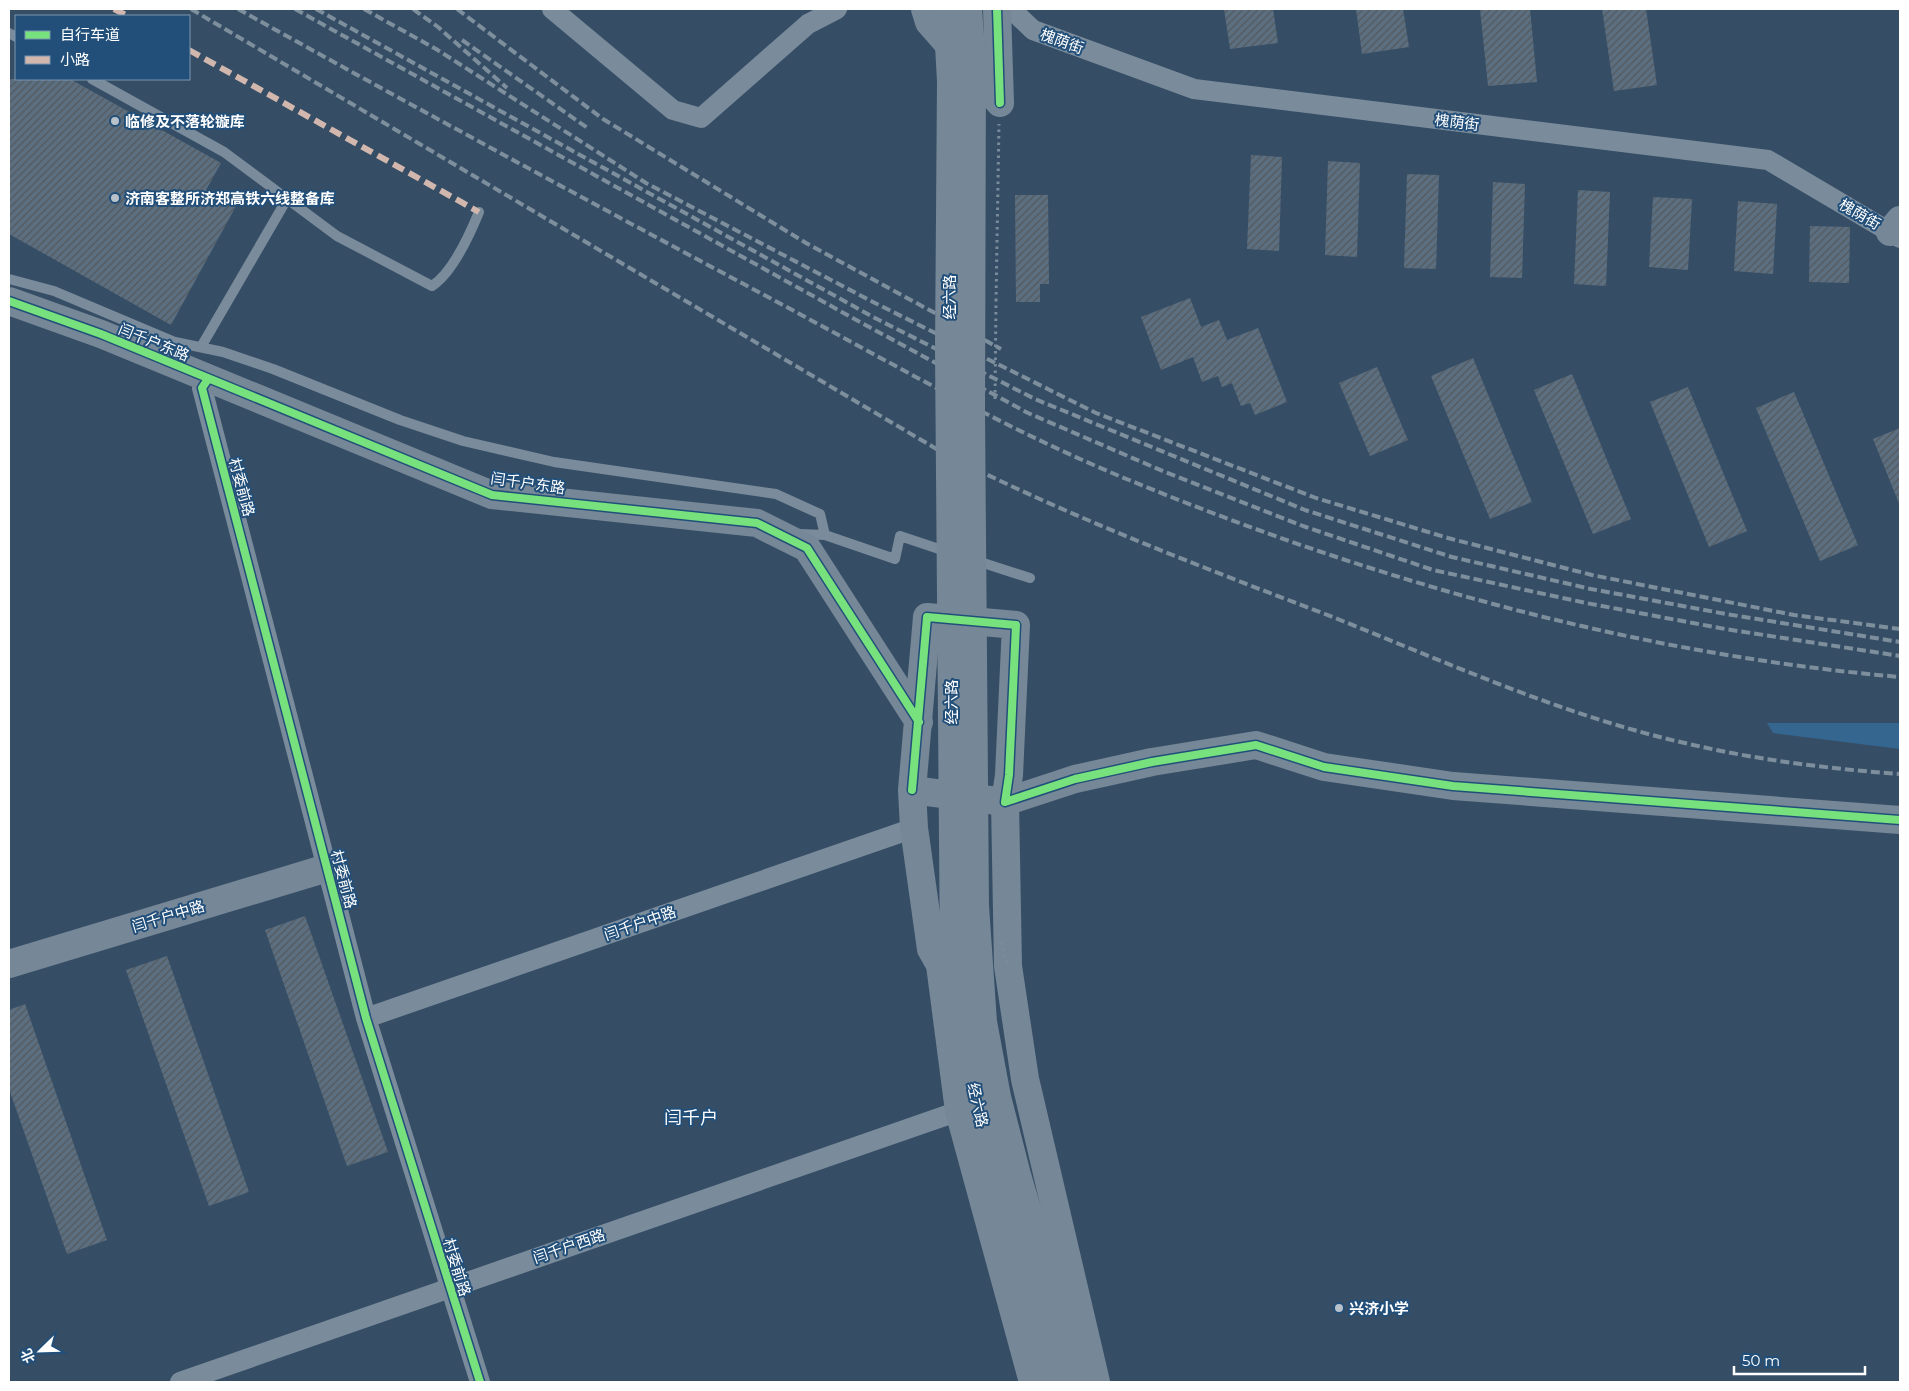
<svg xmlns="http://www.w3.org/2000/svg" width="1909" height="1391" font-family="Montserrat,'Noto Sans SC',sans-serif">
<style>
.garden{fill:#356690}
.building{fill:url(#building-hatch)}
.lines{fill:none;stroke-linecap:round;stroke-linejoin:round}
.path{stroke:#7a8c9c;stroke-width:3;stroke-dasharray:2.5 4;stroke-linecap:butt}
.lane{stroke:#7a8c9c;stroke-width:10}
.street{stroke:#7a8c9c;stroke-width:20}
.secondary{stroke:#768898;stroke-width:28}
.rail{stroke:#7d8e9c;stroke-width:4;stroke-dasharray:9 4;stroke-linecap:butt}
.path-bridge{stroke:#7a8c9c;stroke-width:3;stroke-dasharray:2.5 4;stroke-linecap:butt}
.secondary-bridge{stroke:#768898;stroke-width:28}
.quiet{stroke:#d1b7ad;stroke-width:6;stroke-dasharray:12 6;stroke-linecap:butt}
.cycleway-casing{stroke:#224f79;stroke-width:11}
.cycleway{stroke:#77e17e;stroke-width:8}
.poi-dot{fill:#b9c1c9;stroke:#224f79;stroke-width:2}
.labels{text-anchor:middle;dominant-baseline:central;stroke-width:4;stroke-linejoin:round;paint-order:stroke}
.street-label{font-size:15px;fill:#fff;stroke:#224f79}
.poi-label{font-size:15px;font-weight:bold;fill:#fff;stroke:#224f79;text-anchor:start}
.quarter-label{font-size:18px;fill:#fff;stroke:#224f79}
</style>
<defs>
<pattern id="building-hatch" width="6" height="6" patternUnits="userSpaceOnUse" patternTransform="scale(1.25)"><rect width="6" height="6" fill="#5c6f80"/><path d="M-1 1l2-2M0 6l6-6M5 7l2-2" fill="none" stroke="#52585e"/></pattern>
</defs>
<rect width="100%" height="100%" fill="#364e65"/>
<path class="garden" d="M 1767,723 L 1900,723 L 1900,749 L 1773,733 Z"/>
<path class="building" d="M 1224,9 L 1273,9 L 1278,43 L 1230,49 Z
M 1356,9 L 1403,9 L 1409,47 L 1362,54 Z
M 1480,9 L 1530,9 L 1537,82 L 1488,86 Z
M 1602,9 L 1646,9 L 1657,85 L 1614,91 Z
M 9,79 L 70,79 L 221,163 L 206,190 L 236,206 L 171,325 L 9,234 Z
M 1251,155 L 1282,157 L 1279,251 L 1247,249 Z
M 1328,161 L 1360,163 L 1357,257 L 1325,255 Z
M 1407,174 L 1439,175 L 1436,269 L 1404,268 Z
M 1493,182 L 1525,184 L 1522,278 L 1490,277 Z
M 1578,190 L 1610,192 L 1606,286 L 1574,284 Z
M 1015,195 L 1048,195 L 1049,284 L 1040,284 L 1040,302 L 1016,302 Z
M 1653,197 L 1692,199 L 1688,270 L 1649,267 Z
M 1738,201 L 1777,204 L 1773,274 L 1734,271 Z
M 1810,226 L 1850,227 L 1849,283 L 1809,282 Z
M 1190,298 L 1201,327 L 1219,320 L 1227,340 L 1258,328 L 1287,402 L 1255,415 L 1250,403 L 1241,406 L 1232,383 L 1222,387 L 1218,376 L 1202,382 L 1193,357 L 1161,370 L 1141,317 Z
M 1473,358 L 1532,502 L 1490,519 L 1431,376 Z
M 1377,367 L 1408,440 L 1370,456 L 1339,383 Z
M 1572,374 L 1631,519 L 1593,534 L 1534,390 Z
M 1688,387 L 1747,531 L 1709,547 L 1650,402 Z
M 1794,392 L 1858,545 L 1820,561 L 1756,408 Z
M 1900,428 L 1900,506 L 1873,439 Z
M 305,916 L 388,1152 L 347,1166 L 265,930 Z
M 167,956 L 249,1192 L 209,1206 L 126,970 Z
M 25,1004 L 107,1240 L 67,1254 L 9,1089 L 9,1010 Z"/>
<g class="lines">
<path class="path" d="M 996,301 L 999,124"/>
<path class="lane" d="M 9,33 L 16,37
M 92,79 L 224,152 L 337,236 L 432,286 C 452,273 470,234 479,212
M 9,279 L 54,291 L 175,342 L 223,352 L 273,369 L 400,420 L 463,441 L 554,462 L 776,494 L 820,514 L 825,535 L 895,559 L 900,536 L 948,552
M 201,347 L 287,199
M 799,534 L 825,535
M 974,560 L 1030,578"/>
<path class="street" d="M 552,9 L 673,110 L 701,118 L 808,24 L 837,9
M 1011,9 L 1033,30 L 1194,89 L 1768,160 L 1900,238
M 208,379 L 202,388 L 366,1018 L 480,1382
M 366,1018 L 914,828
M 180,1382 L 959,1111"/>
<path class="secondary" d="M 925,9 L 929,22 L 1000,103
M 997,9 L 1000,103
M 1890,232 L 1900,220
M 9,301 L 101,334 L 492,495 L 757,523 L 807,548 L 919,722
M 912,790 L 1005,802 L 1008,966 L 1025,1079 L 1096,1382
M 9,964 L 327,868
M 1033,1382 L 959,1111 L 940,965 L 931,949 L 914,828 L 912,790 L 927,617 L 1016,625 L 1009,775 L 1005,802 L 1075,779 L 1152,762 L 1256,745 L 1324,767 L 1453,786 L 1900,820"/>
<path class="rail" d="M 191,9 L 945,454 C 1068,516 1196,565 1325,614 C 1444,661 1563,716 1689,744 C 1758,760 1830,769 1900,774
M 238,9 C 418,109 599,207 781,304 C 895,365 1009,431 1129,480 C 1375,581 1635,654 1900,677
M 295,9 L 860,322 L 1028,413 L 1165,472 L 1303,526 L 1433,570 L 1586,603 L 1725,629 L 1900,656
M 316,9 L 875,318 L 1035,399 L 1305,510 L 1452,557 L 1591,589 L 1726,614 L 1900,642
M 364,9 L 436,49 L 646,183 L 873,302 L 1096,413 L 1316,498 L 1448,538 L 1592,575 L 1794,615 L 1900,629
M 413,9 L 438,27 L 507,88
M 457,9 L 603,119 L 806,243 L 1001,349
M 462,40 L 589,129"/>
<path class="path-bridge" d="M 995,399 L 996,301
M 1001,942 L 1008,966"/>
<path class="secondary-bridge" d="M 947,9 L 951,81 L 949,351 L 954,961 L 958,999 L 978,1111 L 1056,1382
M 968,9 L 972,62 L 971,413 L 975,906 L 983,1022 L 997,1097 L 1017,1175 L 1078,1382"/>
<path class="quiet" d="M 114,9 L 128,16
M 189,50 L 479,212"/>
<defs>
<path id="cycleway" d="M 997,9 L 1000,103
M 9,301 L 101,334 L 492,495 L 757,523 L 807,548 L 919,722
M 208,379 L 202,388 L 366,1018 L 480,1382
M 912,790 L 927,617 L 1016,625 L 1009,775 L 1005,802 L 1075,779 L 1152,762 L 1256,745 L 1324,767 L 1453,786 L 1900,820"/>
</defs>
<use href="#cycleway" class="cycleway-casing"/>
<use href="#cycleway" class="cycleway"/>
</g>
<g class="poi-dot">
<circle cx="115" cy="121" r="5"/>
<circle cx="115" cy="198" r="5"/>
<circle cx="1339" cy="1308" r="5"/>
</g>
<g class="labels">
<g class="street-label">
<text transform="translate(1062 41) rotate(20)">槐荫街</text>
<text transform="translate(1457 122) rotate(7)">槐荫街</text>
<text transform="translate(1860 214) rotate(30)">槐荫街</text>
<text transform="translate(949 297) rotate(-90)">经六路</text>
<text transform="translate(154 342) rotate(22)">闫千户东路</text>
<text transform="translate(528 483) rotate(8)">闫千户东路</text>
<text transform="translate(242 487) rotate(75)">村委前路</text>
<text transform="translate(951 702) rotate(-90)">经六路</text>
<text transform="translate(344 879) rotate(75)">村委前路</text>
<text transform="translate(168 916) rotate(-17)">闫千户中路</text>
<text transform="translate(640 923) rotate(-19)">闫千户中路</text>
<text transform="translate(978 1105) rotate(77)">经六路</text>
<text transform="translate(569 1246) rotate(-19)">闫千户西路</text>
<text transform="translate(457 1267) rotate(73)">村委前路</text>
</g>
<g class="poi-label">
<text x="125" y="121">临修及不落轮镟库</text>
<text x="125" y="198">济南客整所济郑高铁六线整备库</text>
<text x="1349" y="1308">兴济小学</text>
</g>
<g class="quarter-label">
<text x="691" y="1118">闫千户</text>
</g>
</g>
<rect width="1909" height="1391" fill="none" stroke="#ffffff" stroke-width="20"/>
<rect x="15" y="15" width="175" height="65" fill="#224f79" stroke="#7a95af"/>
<rect x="25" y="31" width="25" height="8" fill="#77e17e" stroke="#7a95af"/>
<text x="60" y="40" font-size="15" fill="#ffffff">自行车道</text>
<rect x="25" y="56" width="25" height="8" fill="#d1b7ad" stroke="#7a95af"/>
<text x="60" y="65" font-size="15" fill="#ffffff">小路</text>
<g transform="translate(40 1351) rotate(247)" stroke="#224f79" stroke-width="4" paint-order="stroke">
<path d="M0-4L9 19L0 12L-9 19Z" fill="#ffffff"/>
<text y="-8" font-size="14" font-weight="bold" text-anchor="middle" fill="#ffffff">北</text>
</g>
<path d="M1734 1366v8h131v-8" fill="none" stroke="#ffffff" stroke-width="2.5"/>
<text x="1742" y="1366" font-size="15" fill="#ffffff" stroke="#224f79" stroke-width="4" paint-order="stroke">50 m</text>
</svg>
